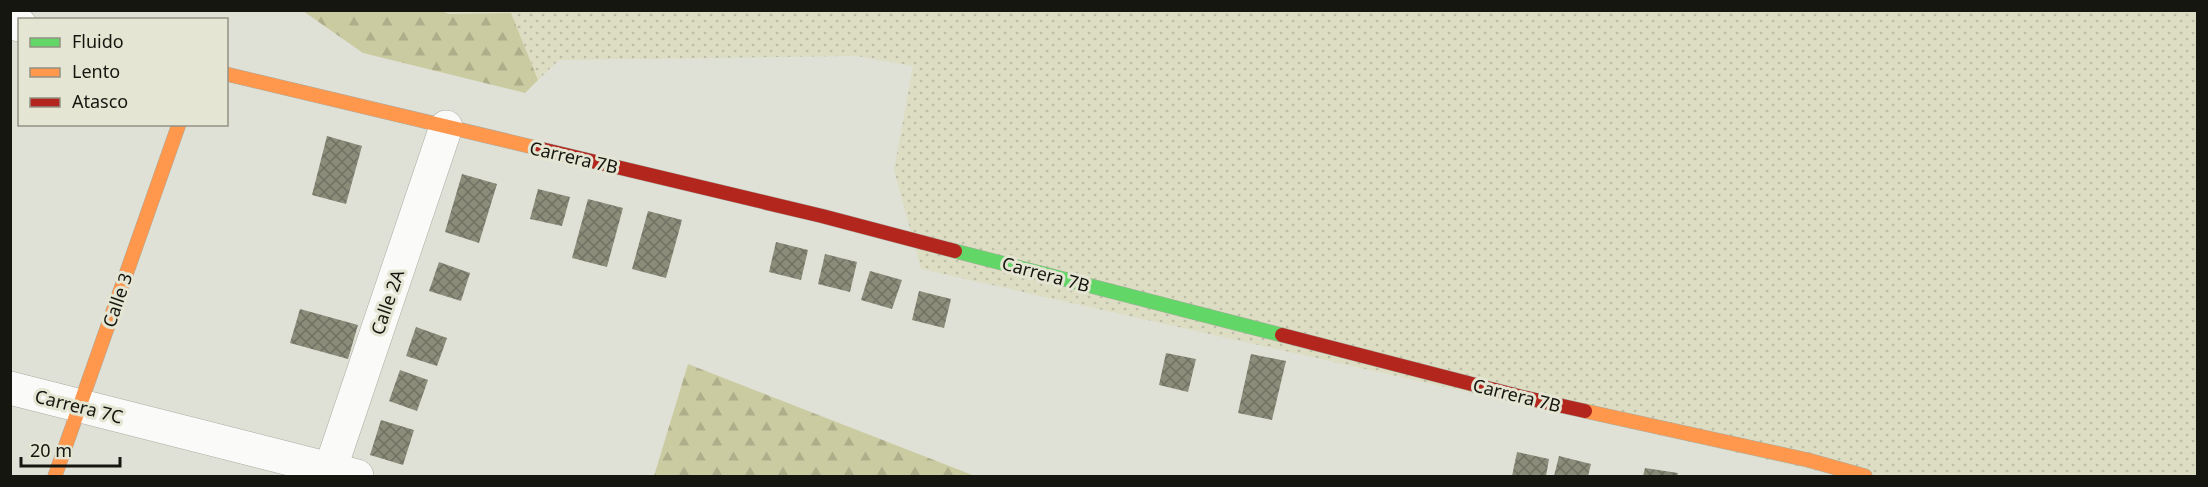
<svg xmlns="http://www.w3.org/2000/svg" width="2208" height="487" font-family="'Noto Sans',sans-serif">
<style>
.grass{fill:url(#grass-dots)}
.forest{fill:url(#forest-firs)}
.building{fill:url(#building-cross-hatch)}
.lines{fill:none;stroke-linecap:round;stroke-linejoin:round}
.street-casing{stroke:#aaaba2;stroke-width:34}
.fast-casing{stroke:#aaaba2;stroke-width:15}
.slow-casing{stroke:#aaaba2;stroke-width:15}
.jam-casing{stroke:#aaaba2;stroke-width:15}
.street{stroke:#fafaf9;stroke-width:33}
.fast{stroke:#63d668;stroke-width:14}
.slow{stroke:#ff974d;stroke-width:14}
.jam{stroke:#b3261e;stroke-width:14}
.labels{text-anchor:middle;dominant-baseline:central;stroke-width:6;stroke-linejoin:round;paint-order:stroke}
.street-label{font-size:18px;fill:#161610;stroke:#e4e5d2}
</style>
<defs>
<pattern id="grass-dots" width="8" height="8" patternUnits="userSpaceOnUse" patternTransform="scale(1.5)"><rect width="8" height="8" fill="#dcddc2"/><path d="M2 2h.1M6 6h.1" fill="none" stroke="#bcbda6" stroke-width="1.8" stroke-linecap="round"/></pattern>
<pattern id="forest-firs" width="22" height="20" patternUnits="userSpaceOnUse" patternTransform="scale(1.5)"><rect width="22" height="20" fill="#cbcba2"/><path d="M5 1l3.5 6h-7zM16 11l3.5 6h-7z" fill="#aeae8a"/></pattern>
<pattern id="building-cross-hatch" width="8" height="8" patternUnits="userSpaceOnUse" patternTransform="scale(1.5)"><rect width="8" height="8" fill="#8c8c7a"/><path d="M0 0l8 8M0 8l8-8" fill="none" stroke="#717163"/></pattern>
</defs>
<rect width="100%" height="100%" fill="#e0e1d6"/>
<path class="grass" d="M 442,11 L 2197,11 L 2197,476 L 1840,476 L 921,269 L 894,170 L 913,66 L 857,56 L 559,60 L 538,80 L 511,13 L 448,14 Z"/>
<path class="forest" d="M 441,10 L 448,14 L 511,13 L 538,80 L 525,93 L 363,53 L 303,11 Z
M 688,364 L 975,476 L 654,476 Z"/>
<path class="building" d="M 327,136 L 362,146 L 346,204 L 312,195 Z
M 462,174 L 497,184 L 479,243 L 445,232 Z
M 538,189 L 570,197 L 562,226 L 530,219 Z
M 588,199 L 623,208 L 607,267 L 572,258 Z
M 648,211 L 682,220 L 666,278 L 632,269 Z
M 776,242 L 808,250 L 801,280 L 769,272 Z
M 825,254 L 857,262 L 850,292 L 818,284 Z
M 439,262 L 470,273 L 461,301 L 429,291 Z
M 870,271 L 902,280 L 892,309 L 861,300 Z
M 919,291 L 951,299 L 944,328 L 912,320 Z
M 300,309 L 358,325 L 348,359 L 290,343 Z
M 416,327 L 447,338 L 437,366 L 406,356 Z
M 1166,353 L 1196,359 L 1188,392 L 1159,385 Z
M 1251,354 L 1286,361 L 1272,420 L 1238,413 Z
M 400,370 L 428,380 L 417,411 L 389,401 Z
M 381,420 L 414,430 L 403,465 L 370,455 Z
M 1517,452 L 1549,459 L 1546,476 L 1512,476 Z
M 1559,456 L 1591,464 L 1588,476 L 1554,476 Z
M 1645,468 L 1678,473 L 1677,476 L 1643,476 Z"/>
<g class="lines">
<defs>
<path id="street" d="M 10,23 L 20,25
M 10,388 L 357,476
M 328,476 L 446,127"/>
<path id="fast" d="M 955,251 L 1282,335"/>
<path id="slow" d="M 226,74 L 537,148
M 1585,411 L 1808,460 L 1865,476
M 55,476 L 179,124"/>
<path id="jam" d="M 537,148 L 822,216 L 955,251
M 1282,335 L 1522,397 L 1585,411"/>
</defs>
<use href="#street" class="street-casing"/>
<use href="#fast" class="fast-casing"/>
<use href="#slow" class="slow-casing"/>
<use href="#jam" class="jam-casing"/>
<use href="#street" class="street"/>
<use href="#fast" class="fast"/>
<use href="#slow" class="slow"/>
<use href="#jam" class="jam"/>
</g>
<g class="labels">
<g class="street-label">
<text transform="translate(574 157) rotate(13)">Carrera 7B</text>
<text transform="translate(1046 274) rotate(15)">Carrera 7B</text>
<text transform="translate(117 300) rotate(-71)">Calle 3</text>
<text transform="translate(387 302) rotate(-71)">Calle 2A</text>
<text transform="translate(1517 395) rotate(14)">Carrera 7B</text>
<text transform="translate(79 406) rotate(14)">Carrera 7C</text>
</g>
</g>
<rect width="2208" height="487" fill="none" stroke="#161610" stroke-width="24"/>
<rect x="18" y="18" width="210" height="108" fill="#e4e5d2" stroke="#929284" stroke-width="1.5"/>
<rect x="30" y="38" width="30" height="9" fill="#63d668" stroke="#929284" stroke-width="1.5"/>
<text x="72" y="48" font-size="18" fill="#161610">Fluido</text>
<rect x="30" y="68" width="30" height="9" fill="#ff974d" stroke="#929284" stroke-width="1.5"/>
<text x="72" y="78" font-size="18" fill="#161610">Lento</text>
<rect x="30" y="98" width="30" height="9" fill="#b3261e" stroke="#929284" stroke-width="1.5"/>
<text x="72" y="108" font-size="18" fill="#161610">Atasco</text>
<path d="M21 457v9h99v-9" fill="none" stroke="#161610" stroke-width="3"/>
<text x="30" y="457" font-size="18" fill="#161610" stroke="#e4e5d2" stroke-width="4.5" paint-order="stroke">20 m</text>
</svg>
